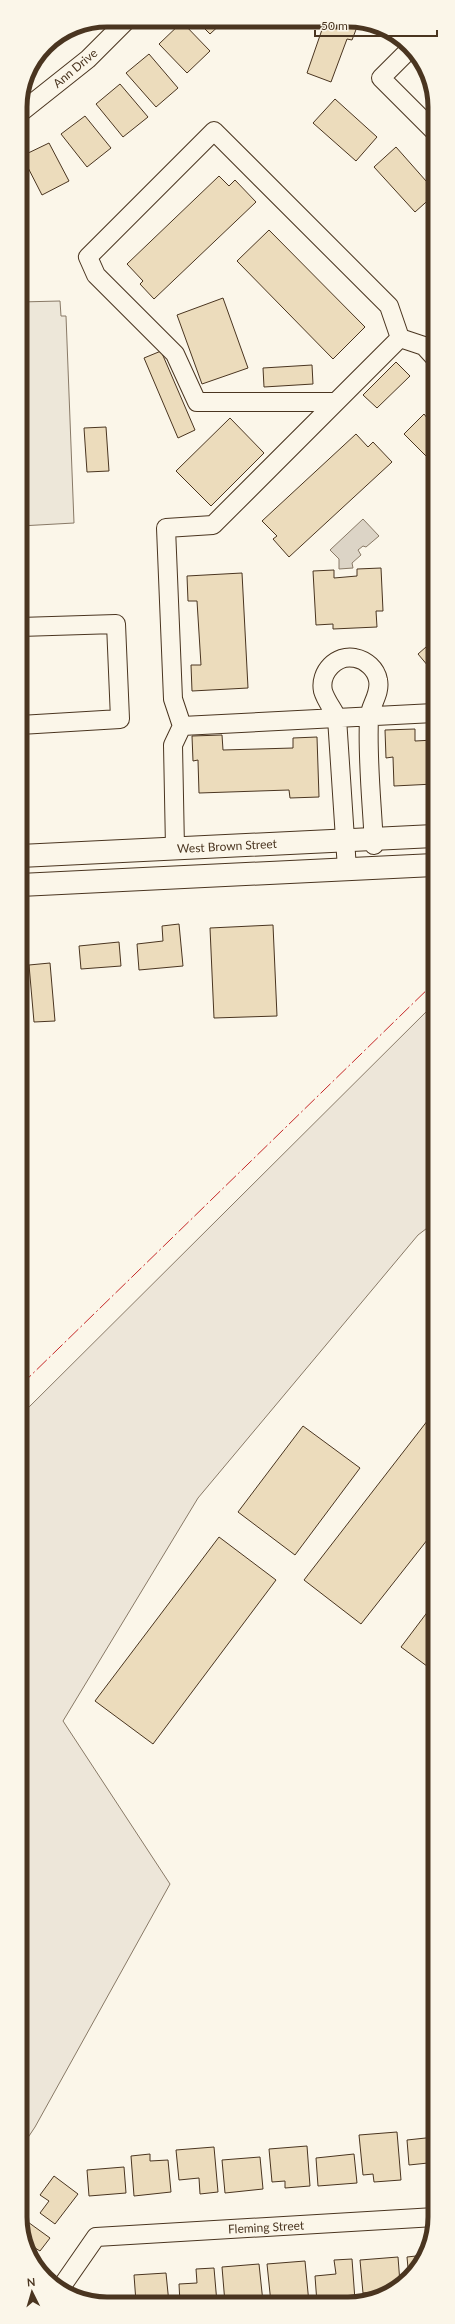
<svg xmlns="http://www.w3.org/2000/svg" width="455" height="2324" font-family="Lato,sans-serif">
<style>
.green{fill:#ede6d9;stroke:#887966}
.parking{fill:#ede7d9;stroke:#887966}
.water{fill:#dcd4c6;stroke:#887966}
.building{fill:#ecdcbc;stroke:#4a3520}
.lines{fill:none;stroke-linecap:round;stroke-linejoin:round}
.minor-casing{stroke:#4a3520;stroke-width:20}
.major-casing{stroke:#4a3520;stroke-width:24}
.minor{stroke:#fbf6e9;stroke-width:18}
.major{stroke:#fbf6e9;stroke-width:22}
.power{stroke:#c62828;stroke-width:1;stroke-dasharray:14 3 2 3;stroke-linecap:butt}
.labels{text-anchor:middle;dominant-baseline:central;stroke-width:3;stroke-linejoin:round;paint-order:stroke}
.street-label{font-size:12px;fill:#4a3520;stroke:#fbf6e9}
.rim{fill:none;stroke:#4a3520;stroke-width:5}
</style>
<rect width="100%" height="100%" fill="#fbf6e9"/>
<path class="green" d="M 435,1003 L 435,1222 L 418,1235 L 198,1498 L 63,1721 L 170,1884 L 35,2127 L 21,2148 L 21,1415 Z"/>
<path class="parking" d="M 60,301 L 61,316 L 66,316 L 74,523 L 20,526 L 20,302 Z"/>
<path class="water" d="M 363,519 L 379,536 L 366,547 L 363,546 L 358,550 L 361,555 L 352,563 L 353,568 L 339,569 L 339,559 L 330,550 Z"/>
<path class="building" d="M 197,21 L 224,21 L 210,34 Z
M 325,21 L 343,22 L 357,27 L 352,40 L 347,39 L 331,82 L 307,73 Z
M 182,22 L 210,51 L 187,73 L 159,44 Z
M 149,54 L 178,88 L 156,107 L 126,73 Z
M 120,84 L 148,117 L 123,137 L 96,104 Z
M 335,99 L 377,137 L 356,161 L 313,123 Z
M 85,116 L 111,148 L 87,167 L 61,134 Z
M 49,143 L 69,181 L 42,195 L 22,156 Z
M 396,147 L 434,190 L 434,195 L 415,212 L 374,167 Z
M 219,176 L 229,186 L 235,180 L 256,202 L 154,299 L 140,284 L 143,281 L 127,264 Z
M 434,214 L 434,230 L 427,222 Z
M 269,230 L 365,327 L 333,359 L 237,261 Z
M 223,298 L 248,368 L 202,384 L 177,315 Z
M 161,351 L 195,430 L 178,438 L 144,358 Z
M 396,362 L 410,376 L 377,408 L 363,395 Z
M 312,365 L 313,384 L 264,387 L 263,368 Z
M 434,413 L 434,464 L 404,434 L 424,414 L 428,419 Z
M 230,418 L 264,453 L 211,506 L 176,471 Z
M 106,427 L 109,471 L 87,472 L 84,428 Z
M 356,434 L 368,447 L 373,442 L 392,462 L 289,557 L 273,539 L 277,536 L 262,521 Z
M 381,568 L 383,611 L 376,611 L 377,627 L 333,629 L 333,624 L 316,625 L 313,571 L 334,570 L 334,578 L 357,576 L 357,569 Z
M 242,573 L 248,688 L 192,691 L 191,665 L 201,665 L 197,601 L 188,601 L 187,576 Z
M 434,640 L 434,673 L 418,654 Z
M 415,729 L 415,741 L 434,740 L 434,784 L 394,786 L 393,757 L 386,758 L 385,730 Z
M 222,735 L 223,750 L 293,748 L 293,738 L 317,737 L 319,797 L 290,798 L 289,790 L 199,793 L 198,760 L 193,761 L 192,736 Z
M 179,924 L 183,966 L 139,970 L 137,944 L 163,941 L 162,926 Z
M 273,925 L 277,1016 L 214,1018 L 210,928 Z
M 119,942 L 121,966 L 81,969 L 79,946 Z
M 50,963 L 55,1021 L 34,1022 L 29,965 Z
M 428,1420 L 435,1425 L 435,1530 L 361,1624 L 304,1580 Z
M 303,1426 L 360,1468 L 295,1555 L 238,1512 Z
M 219,1537 L 276,1580 L 153,1744 L 95,1701 Z
M 435,1602 L 435,1672 L 401,1647 Z
M 397,2132 L 401,2180 L 374,2182 L 373,2174 L 363,2175 L 359,2135 Z
M 435,2137 L 435,2178 L 429,2179 L 428,2163 L 409,2165 L 407,2140 Z
M 307,2146 L 310,2186 L 285,2188 L 285,2181 L 272,2182 L 269,2149 Z
M 214,2147 L 218,2192 L 200,2194 L 199,2178 L 179,2180 L 176,2150 Z
M 150,2154 L 150,2161 L 168,2160 L 171,2192 L 134,2196 L 131,2156 Z
M 354,2154 L 357,2183 L 318,2186 L 316,2158 Z
M 260,2157 L 263,2189 L 225,2193 L 222,2160 Z
M 124,2167 L 126,2193 L 89,2196 L 87,2170 Z
M 54,2176 L 78,2194 L 55,2224 L 40,2213 L 49,2201 L 40,2195 Z
M 21,2217 L 50,2238 L 40,2251 L 27,2243 L 21,2228 Z
M 425,2255 L 410,2278 L 409,2279 L 407,2257 Z
M 398,2257 L 400,2283 L 383,2291 L 363,2293 L 360,2260 Z
M 352,2259 L 355,2300 L 317,2303 L 315,2276 L 336,2274 L 334,2260 Z
M 305,2261 L 309,2303 L 271,2303 L 267,2264 Z
M 259,2264 L 263,2302 L 225,2303 L 222,2267 Z
M 214,2268 L 217,2303 L 180,2303 L 179,2284 L 197,2283 L 196,2269 Z
M 166,2273 L 169,2303 L 136,2302 L 134,2275 Z"/>
<g class="lines">
<defs>
<path id="minor" d="M 411,48 L 381,78 L 434,131
M 20,113 L 88,59 L 127,20
M 434,357 L 424,346 L 400,338 L 213,525 L 166,528 L 173,699 L 182,726 L 434,713
M 336,402 L 197,402 L 175,354 L 96,275 L 88,257 L 214,131 L 389,306 L 400,338
M 20,627 L 116,624 L 120,719 L 20,725
M 175,848 L 173,745 L 182,726
M 347,869 L 337,718 C 333,709 326,701 323,691 C 319,672 337,654 355,658 C 366,660 376,669 378,680 C 381,694 370,705 369,718 C 367,760 372,803 374,845
M 62,2286 L 96,2237 L 435,2217"/>
<path id="major" d="M 20,856 L 434,836
M 20,885 L 434,865"/>
</defs>
<use href="#minor" class="minor-casing"/>
<use href="#major" class="major-casing"/>
<use href="#minor" class="minor"/>
<use href="#major" class="major"/>
<path class="power" d="M 21,1385 L 435,982"/>
</g>
<g class="labels">
<g class="street-label">
<text transform="translate(75 68) rotate(-40)">Ann Drive</text>
<text transform="translate(227 846) rotate(-3)">West Brown Street</text>
<text transform="translate(266 2227) rotate(-3)">Fleming Street</text>
</g>
</g>
<path d="M0 0H455V2324H0ZM107 27H348A80 80 0 0 1 428 107V2217A80 80 0 0 1 348 2297H107A80 80 0 0 1 27 2217V107A80 80 0 0 1 107 27Z" fill="#fbf6e9" fill-rule="evenodd"/>
<path class="rim" d="M107 27H348A80 80 0 0 1 428 107V2217A80 80 0 0 1 348 2297H107A80 80 0 0 1 27 2217V107A80 80 0 0 1 107 27Z"/>
<g transform="translate(32 2292) rotate(355)" stroke="#fbf6e9" stroke-width="3" paint-order="stroke">
<path d="M0-3L7 15L0 10L-7 15Z" fill="#4a3520"/>
<text y="-6" font-size="11" font-weight="bold" text-anchor="middle" fill="#4a3520">N</text>
</g>
<path d="M315 30v6h122v-6" fill="none" stroke="#4a3520" stroke-width="2"/>
<text x="321" y="30" font-size="12" fill="#4a3520" stroke="#fbf6e9" stroke-width="3" paint-order="stroke">50 m</text>
</svg>
